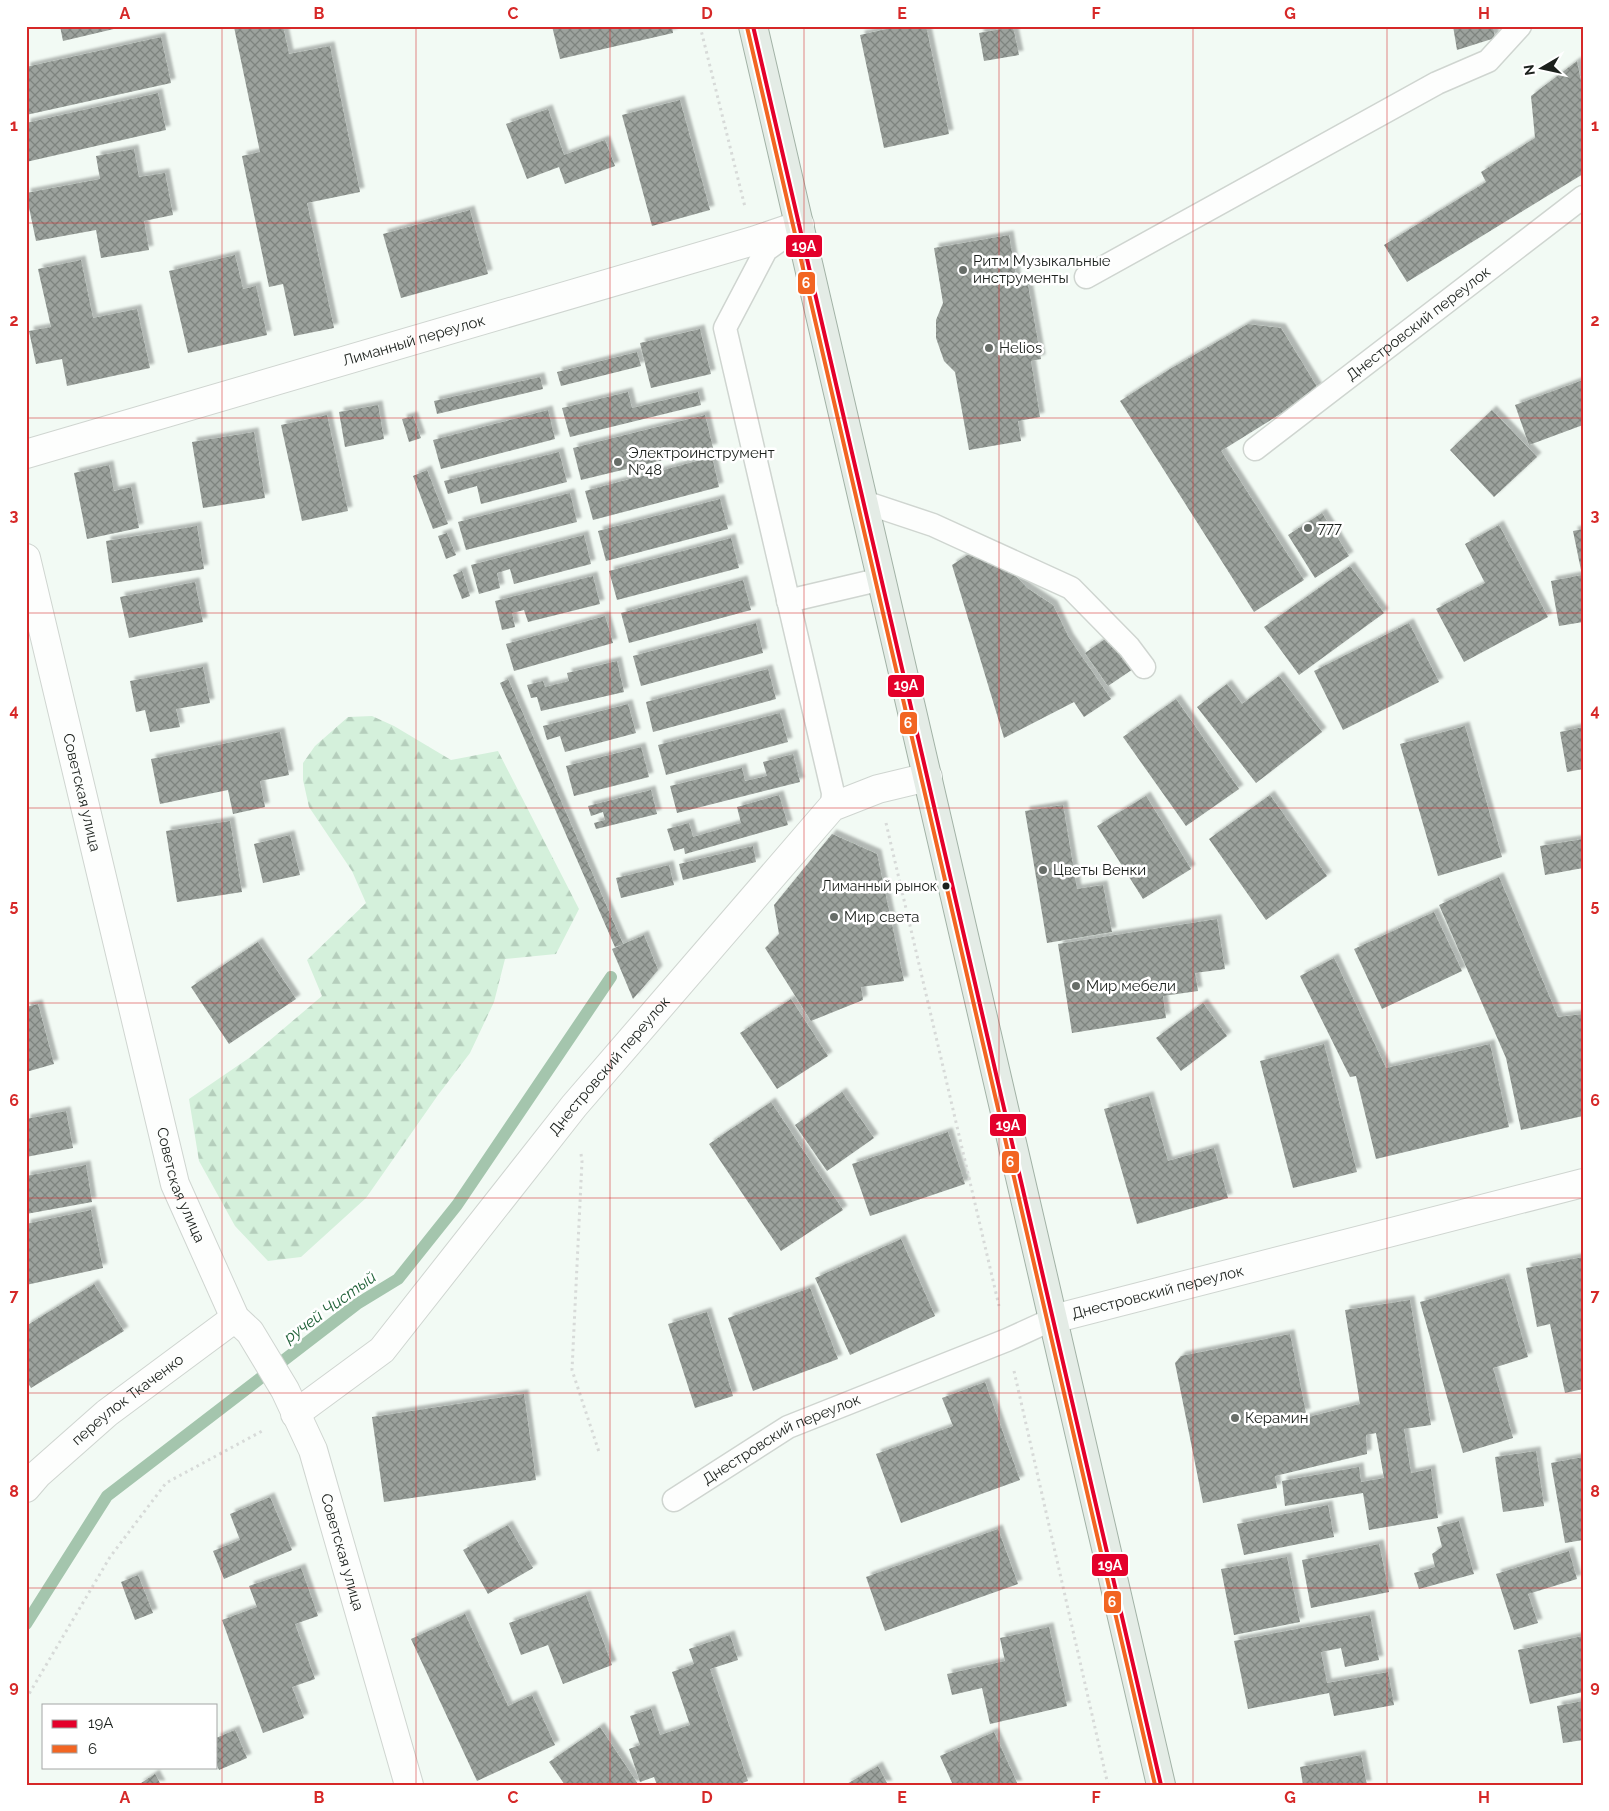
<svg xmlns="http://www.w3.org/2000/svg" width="1609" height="1811" font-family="Raleway,sans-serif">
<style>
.forest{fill:url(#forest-firs)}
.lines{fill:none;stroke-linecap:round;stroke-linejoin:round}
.stream{stroke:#a4c5ad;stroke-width:12}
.building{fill:url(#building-cross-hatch);filter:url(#shadow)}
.service-casing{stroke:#cfd5d0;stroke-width:25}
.minor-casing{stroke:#cfd5d0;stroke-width:30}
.primary-casing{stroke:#a2b2a6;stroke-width:30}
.path{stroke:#d7dad8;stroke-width:3;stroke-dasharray:2.5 4;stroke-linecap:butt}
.service{stroke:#fdfefd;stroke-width:22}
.minor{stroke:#fdfefd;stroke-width:28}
.primary{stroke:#e4ece6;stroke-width:28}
.bus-1-casing{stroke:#fff;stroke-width:8}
.bus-2-casing{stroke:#fff;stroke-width:8}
.bus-1{stroke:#e4002b;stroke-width:4}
.bus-2{stroke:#f26522;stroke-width:4}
.grid{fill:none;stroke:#d62828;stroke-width:1;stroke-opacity:0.55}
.poi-dot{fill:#676d68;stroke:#fff;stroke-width:2}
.bus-dot{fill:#1c211d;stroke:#fff;stroke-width:2}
.labels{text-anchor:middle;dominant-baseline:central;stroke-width:5;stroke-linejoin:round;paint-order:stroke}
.bus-label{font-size:14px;fill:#1c211d;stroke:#fff;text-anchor:end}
.poi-label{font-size:15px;fill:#1c211d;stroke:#fff;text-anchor:start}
.street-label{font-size:15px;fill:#1c211d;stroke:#fff}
.water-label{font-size:16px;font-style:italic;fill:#1e6036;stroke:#fff}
.line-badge{stroke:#fff;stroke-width:2}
.badge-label{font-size:14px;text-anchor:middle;font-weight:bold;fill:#fff}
.neatline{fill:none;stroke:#d62828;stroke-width:2}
.grid-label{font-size:16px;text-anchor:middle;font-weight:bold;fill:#d62828}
</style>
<defs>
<pattern id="forest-firs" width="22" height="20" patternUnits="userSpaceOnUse" patternTransform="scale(1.25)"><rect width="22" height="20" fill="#d4f0db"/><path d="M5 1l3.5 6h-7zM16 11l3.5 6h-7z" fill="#b5cebc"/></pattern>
<pattern id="building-cross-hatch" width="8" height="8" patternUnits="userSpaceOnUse" patternTransform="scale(1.25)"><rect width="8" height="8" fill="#9ca29d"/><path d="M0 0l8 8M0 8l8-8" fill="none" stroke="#7e847f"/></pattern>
<filter id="shadow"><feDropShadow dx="4.5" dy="-4.5" stdDeviation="1" flood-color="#0004"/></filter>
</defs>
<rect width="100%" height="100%" fill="#f2faf4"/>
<path class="forest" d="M 372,716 L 394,726 L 451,760 L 498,751 L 579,909 L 556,954 L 505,959 L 494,1002 L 470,1053 L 438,1095 L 366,1198 L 301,1257 L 268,1261 L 235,1226 L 199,1161 L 189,1099 L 249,1058 L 322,996 L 307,960 L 366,903 L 352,871 L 309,807 L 303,780 L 303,763 L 315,746 L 348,717 Z"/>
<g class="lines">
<path class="stream" d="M 26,1624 L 107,1496 L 357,1304 L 398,1279 L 457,1205 L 611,977"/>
</g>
<path class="building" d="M 60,26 L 117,26 L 118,28 L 63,41 Z
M 238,26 L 283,26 L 289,54 L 330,46 L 360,192 L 307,203 L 334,328 L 294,336 L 283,284 L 269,287 L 242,156 L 260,152 L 234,27 Z
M 552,26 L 672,26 L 673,33 L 560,59 Z
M 900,26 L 926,26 L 949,134 L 884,148 L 860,35 Z
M 1453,26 L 1493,26 L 1495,38 L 1457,50 Z
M 1013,27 L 1019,55 L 984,61 L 979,33 Z
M 161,37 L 171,83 L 26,115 L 26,67 Z
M 1577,61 L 1583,91 L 1583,174 L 1407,282 L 1384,245 L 1486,182 L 1481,172 L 1535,138 L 1531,96 Z
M 158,93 L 166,130 L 26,162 L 26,123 Z
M 680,100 L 710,210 L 652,226 L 622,115 Z
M 548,109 L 564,155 L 605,140 L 615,166 L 565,184 L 559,167 L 527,179 L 506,124 Z
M 134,149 L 139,177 L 165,173 L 173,215 L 144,221 L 149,250 L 101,258 L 96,230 L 36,241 L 26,193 L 100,179 L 96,156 Z
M 470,210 L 488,274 L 401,298 L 383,234 Z
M 1009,235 L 1018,287 L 1028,285 L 1041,359 L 1031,361 L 1040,417 L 1018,421 L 1021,441 L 969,450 L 955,372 L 944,361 L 936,338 L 936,320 L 943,303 L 934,248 Z
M 235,255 L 243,289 L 256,286 L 267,335 L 188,353 L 169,271 Z
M 81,260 L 93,318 L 137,309 L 150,368 L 67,386 L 62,359 L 36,364 L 29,331 L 51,327 L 38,269 Z
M 1248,324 L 1281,328 L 1319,390 L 1221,451 L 1304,580 L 1254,612 L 1120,401 L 1170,369 Z
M 700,329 L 711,374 L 651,388 L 640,343 Z
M 637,352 L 641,366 L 561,386 L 557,372 Z
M 540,377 L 543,389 L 437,414 L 434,401 Z
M 1583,380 L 1583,425 L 1529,445 L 1515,405 Z
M 628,392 L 632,408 L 698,392 L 701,405 L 570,437 L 562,408 Z
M 378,405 L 384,439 L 345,447 L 339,412 Z
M 548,410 L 555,439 L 441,469 L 433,440 Z
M 1492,410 L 1537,457 L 1494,497 L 1450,450 Z
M 327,415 L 348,511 L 302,521 L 281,425 Z
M 705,415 L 713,448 L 581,480 L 573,448 Z
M 413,416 L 421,438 L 409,442 L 402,419 Z
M 254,432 L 265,498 L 203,508 L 192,442 Z
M 559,452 L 567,482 L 481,504 L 477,486 L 448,494 L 444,481 Z
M 712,457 L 719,487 L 593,520 L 585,491 Z
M 109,465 L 114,491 L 131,487 L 139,528 L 87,539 L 74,473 Z
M 427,470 L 448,524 L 433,529 L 413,476 Z
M 570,493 L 577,522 L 466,550 L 458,522 Z
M 720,499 L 728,529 L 606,561 L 598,531 Z
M 1322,513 L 1349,556 L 1315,578 L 1288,535 Z
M 1499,525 L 1548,617 L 1464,662 L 1436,609 L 1485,583 L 1465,544 Z
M 197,526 L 204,569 L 112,583 L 106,541 Z
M 1583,529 L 1583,622 L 1559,626 L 1551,581 L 1582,575 L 1573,531 Z
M 447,533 L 456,555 L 446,559 L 438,536 Z
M 584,535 L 591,564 L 514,584 L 510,569 L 497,573 L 500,588 L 479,594 L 471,565 Z
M 731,538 L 739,568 L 617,600 L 609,571 Z
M 969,554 L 1008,568 L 1027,588 L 1053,605 L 1069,638 L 1111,699 L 1084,717 L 1074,702 L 1004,738 L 952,565 Z
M 1350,566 L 1384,613 L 1299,675 L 1264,627 Z
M 462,571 L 470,596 L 462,599 L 453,575 Z
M 593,576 L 600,604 L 528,622 L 524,610 L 512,613 L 515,627 L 502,630 L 495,601 Z
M 743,580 L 751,610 L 629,643 L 621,613 Z
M 195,582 L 203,622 L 129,638 L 120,597 Z
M 605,616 L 613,643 L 514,671 L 506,644 Z
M 756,623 L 763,653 L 641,686 L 633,656 Z
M 1409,623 L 1439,682 L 1343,730 L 1314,671 Z
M 1111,635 L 1133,669 L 1108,686 L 1085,653 Z
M 617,661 L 624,692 L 541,711 L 537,697 L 531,698 L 527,685 L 543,681 L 545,687 L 569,681 L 567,673 Z
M 203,667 L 210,703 L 176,709 L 180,727 L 150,732 L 145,710 L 136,712 L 130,681 Z
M 768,669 L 776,699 L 653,732 L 646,702 Z
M 1279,676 L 1322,732 L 1256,783 L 1197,707 L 1227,684 L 1242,704 Z
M 508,679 L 623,944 L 615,947 L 500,683 Z
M 1176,699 L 1239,789 L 1186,826 L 1123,737 Z
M 628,704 L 636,733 L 565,752 L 560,736 L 547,740 L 543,726 Z
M 780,713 L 788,742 L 666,775 L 658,745 Z
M 1465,726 L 1502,857 L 1438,876 L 1400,744 Z
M 1583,727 L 1583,769 L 1567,772 L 1560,732 Z
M 280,732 L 289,775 L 260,781 L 265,807 L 233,814 L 228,790 L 160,804 L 151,759 Z
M 641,747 L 649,777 L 574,796 L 566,766 Z
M 793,754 L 800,782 L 677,813 L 670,786 L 742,768 L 745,781 L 767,776 L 763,762 Z
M 651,790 L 657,814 L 596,829 L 594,823 L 605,820 L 603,812 L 591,816 L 588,806 Z
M 779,795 L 788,825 L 685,854 L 684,848 L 674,851 L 667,829 L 689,823 L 693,837 L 741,823 L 737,807 Z
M 1270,795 L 1327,876 L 1266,920 L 1209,839 Z
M 1146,796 L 1191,869 L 1143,899 L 1097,826 Z
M 1063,805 L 1077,889 L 1103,885 L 1112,932 L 1047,943 L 1025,811 Z
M 230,821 L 242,892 L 177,902 L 166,831 Z
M 832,834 L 877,854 L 904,981 L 861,987 L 863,1000 L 811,1021 L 765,948 L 779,934 L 774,905 Z
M 290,835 L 300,875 L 263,883 L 254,844 Z
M 1583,839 L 1583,868 L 1545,875 L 1540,846 Z
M 753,846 L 756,862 L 683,880 L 679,864 Z
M 669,865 L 674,885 L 621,898 L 616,878 Z
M 1499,877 L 1558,1017 L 1583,1014 L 1583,1116 L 1521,1130 L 1506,1058 L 1439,905 Z
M 1434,912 L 1462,971 L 1382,1009 L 1354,949 Z
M 1217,919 L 1225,969 L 1195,973 L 1198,991 L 1163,996 L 1166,1018 L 1072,1033 L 1058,944 Z
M 644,935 L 658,970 L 633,999 L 612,949 Z
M 258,942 L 296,999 L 229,1044 L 191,987 Z
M 1334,958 L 1386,1068 L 1490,1044 L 1509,1127 L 1376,1159 L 1356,1076 L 1350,1077 L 1300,976 Z
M 791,999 L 828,1056 L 777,1089 L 740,1033 Z
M 1203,1003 L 1227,1036 L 1181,1071 L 1156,1038 Z
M 38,1004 L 54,1064 L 26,1072 L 26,1007 Z
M 1324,1044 L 1357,1172 L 1293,1188 L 1260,1061 Z
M 842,1092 L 874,1138 L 827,1171 L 795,1125 Z
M 1149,1096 L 1168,1161 L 1214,1148 L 1228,1198 L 1137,1224 L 1104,1109 Z
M 771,1102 L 843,1210 L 781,1251 L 709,1144 Z
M 66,1111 L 73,1148 L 26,1157 L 26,1119 Z
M 948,1132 L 965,1184 L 870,1216 L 852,1164 Z
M 86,1165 L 92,1202 L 26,1214 L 26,1176 Z
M 91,1210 L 103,1268 L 26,1285 L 26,1224 Z
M 901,1239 L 935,1316 L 850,1355 L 815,1278 Z
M 1583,1257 L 1583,1389 L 1565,1393 L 1550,1324 L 1537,1327 L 1526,1268 Z
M 1505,1278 L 1528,1357 L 1493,1368 L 1513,1438 L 1463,1453 L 1420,1302 Z
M 94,1284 L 124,1331 L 31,1388 L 26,1380 L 26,1326 Z
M 810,1288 L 838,1359 L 753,1391 L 728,1318 Z
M 1410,1300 L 1431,1425 L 1404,1429 L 1411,1473 L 1431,1469 L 1438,1518 L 1369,1530 L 1363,1493 L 1285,1506 L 1282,1481 L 1359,1467 L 1361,1482 L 1384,1478 L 1376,1433 L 1366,1435 L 1367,1454 L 1275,1476 L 1277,1488 L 1203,1503 L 1175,1363 L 1181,1356 L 1290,1334 L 1306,1413 L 1263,1422 L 1265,1428 L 1360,1404 L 1345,1310 Z
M 707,1312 L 733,1396 L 695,1408 L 668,1324 Z
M 985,1382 L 1020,1480 L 901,1523 L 876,1454 L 953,1426 L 942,1398 Z
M 524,1394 L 536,1480 L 384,1502 L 372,1417 Z
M 1536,1451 L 1544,1506 L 1503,1512 L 1495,1457 Z
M 1583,1457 L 1583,1540 L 1565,1543 L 1551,1463 Z
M 270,1497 L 292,1550 L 224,1579 L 213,1551 L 240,1540 L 230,1514 Z
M 1328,1505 L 1334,1537 L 1244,1555 L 1237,1524 Z
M 1459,1521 L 1474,1574 L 1419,1589 L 1414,1573 L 1435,1567 L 1432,1554 L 1442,1547 L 1437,1527 Z
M 508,1525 L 533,1568 L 488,1594 L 463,1550 Z
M 998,1529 L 1018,1584 L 885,1631 L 866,1577 Z
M 1379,1544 L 1389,1592 L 1311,1608 L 1302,1560 Z
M 1569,1551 L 1577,1579 L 1528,1594 L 1538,1623 L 1514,1630 L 1496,1574 Z
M 1287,1557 L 1300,1622 L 1234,1635 L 1221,1569 Z
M 301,1568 L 318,1616 L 295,1624 L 315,1679 L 292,1687 L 304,1718 L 263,1733 L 222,1620 L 257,1607 L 249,1586 Z
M 138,1575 L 153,1613 L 135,1620 L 121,1582 Z
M 586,1595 L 612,1665 L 563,1684 L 548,1645 L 521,1655 L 509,1623 Z
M 465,1614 L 508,1706 L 532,1695 L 555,1745 L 477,1781 L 411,1639 Z
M 1370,1615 L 1379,1660 L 1345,1667 L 1341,1648 L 1321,1652 L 1327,1683 L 1388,1672 L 1394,1705 L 1334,1716 L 1329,1693 L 1248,1709 L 1234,1641 Z
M 1049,1627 L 1067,1706 L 990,1724 L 982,1688 L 952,1695 L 947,1674 L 1005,1661 L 1000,1638 Z
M 730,1635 L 738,1660 L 710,1669 L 748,1781 L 737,1785 L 657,1785 L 654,1777 L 640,1782 L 629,1749 L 640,1745 L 630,1716 L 651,1709 L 660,1735 L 690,1725 L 672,1672 L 694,1664 L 689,1649 Z
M 1583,1636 L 1583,1692 L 1530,1704 L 1518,1650 Z
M 1583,1701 L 1583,1740 L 1563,1743 L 1557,1706 Z
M 600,1727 L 638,1784 L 637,1785 L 565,1785 L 549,1762 Z
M 235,1730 L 247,1758 L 219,1770 L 216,1763 L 216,1738 Z
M 994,1732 L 1018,1785 L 953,1785 L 940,1756 Z
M 1361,1755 L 1367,1785 L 1303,1785 L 1300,1767 Z
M 878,1766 L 888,1785 L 845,1785 Z
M 155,1774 L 161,1785 L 138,1785 Z"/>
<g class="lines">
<defs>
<g id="service">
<path d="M 790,233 L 766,250 L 725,328 L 833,793 L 832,807"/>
<path d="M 1086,277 L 1437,83 L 1488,61 L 1520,26"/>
<path id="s1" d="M 1255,449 L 1583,197"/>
<path d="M 864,502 L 933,525 L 1071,588 L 1129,647 L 1144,667"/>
<path d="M 788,601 L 882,579"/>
<path id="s2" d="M 674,1500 L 788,1427 L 1007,1340 L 1053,1319"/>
</g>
<g id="minor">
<path id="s3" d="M 26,454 L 753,241 L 800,225"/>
<path id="s4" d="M 26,558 L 175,1184 L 235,1318 L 250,1332 L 285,1390 L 313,1450 L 409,1785"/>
<path id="s5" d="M 1053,1319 L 1583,1183"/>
<path id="s6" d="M 295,1414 L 382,1350 L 574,1106 L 832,807 L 878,789 L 928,777"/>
<path id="s7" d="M 26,1488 L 38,1474 L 107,1413 L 235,1318"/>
</g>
<path id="primary" d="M 753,26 L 1161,1785"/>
</defs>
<use href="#service" class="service-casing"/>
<use href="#minor" class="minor-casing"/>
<use href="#primary" class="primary-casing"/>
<path class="path" d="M 700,26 L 745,207
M 886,823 L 999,1306
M 581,1154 L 582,1161 L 572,1370 L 599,1452
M 1014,1371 L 1108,1785
M 26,1699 L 110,1557 L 166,1483 L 264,1430"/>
<use href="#service" class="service"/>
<use href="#minor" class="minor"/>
<use href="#primary" class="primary"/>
<defs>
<path id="bus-1" d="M 753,26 L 1161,1785"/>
<path id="bus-2" d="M 747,27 L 1155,1785"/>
</defs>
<use href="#bus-1" class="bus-1-casing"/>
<use href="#bus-2" class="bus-2-casing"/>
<use href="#bus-1" class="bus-1"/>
<use href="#bus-2" class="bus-2"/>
</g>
<path class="grid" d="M 222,26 L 222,1785M 416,26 L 416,1785M 610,26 L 610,1785M 804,26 L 804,1785M 999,26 L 999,1785M 1193,26 L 1193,1785M 1387,26 L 1387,1785M 26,223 L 1583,223M 26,418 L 1583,418M 26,613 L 1583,613M 26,808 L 1583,808M 26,1003 L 1583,1003M 26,1198 L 1583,1198M 26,1393 L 1583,1393M 26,1588 L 1583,1588"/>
<g class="poi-dot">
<circle cx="963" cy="270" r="5"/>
<circle cx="989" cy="348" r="5"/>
<circle cx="618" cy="462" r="5"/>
<circle cx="1308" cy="528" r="5"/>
<circle cx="1043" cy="870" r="5"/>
<circle cx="834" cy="917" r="5"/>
<circle cx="1076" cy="986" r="5"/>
<circle cx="1235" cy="1418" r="5"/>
</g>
<circle class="bus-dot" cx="946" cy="886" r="4.5"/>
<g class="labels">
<g class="bus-label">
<text x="937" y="886">Лиманный рынок</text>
</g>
<g class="poi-label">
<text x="973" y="261">Ритм Музыкальные<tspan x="973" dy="17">инструменты</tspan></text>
<text x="999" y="348">Helios</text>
<text x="628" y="453">Электроинструмент<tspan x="628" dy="17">№48</tspan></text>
<text x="1318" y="528">777</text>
<text x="1053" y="870">Цветы Венки</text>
<text x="844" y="917">Мир света</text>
<text x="1086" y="986">Мир мебели</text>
<text x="1245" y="1418">Керамин</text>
</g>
<g class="street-label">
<text stroke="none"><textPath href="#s1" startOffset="206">Днестровский переулок</textPath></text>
<text stroke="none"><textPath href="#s3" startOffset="404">Лиманный переулок</textPath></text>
<text stroke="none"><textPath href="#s4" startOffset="241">Советская улица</textPath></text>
<text stroke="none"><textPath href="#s6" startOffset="472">Днестровский переулок</textPath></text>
<text stroke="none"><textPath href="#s4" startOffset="646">Советская улица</textPath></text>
<text stroke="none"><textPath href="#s5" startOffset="108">Днестровский переулок</textPath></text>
<text stroke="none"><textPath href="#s7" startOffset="135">переулок Ткаченко</textPath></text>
<text stroke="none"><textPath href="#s2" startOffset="124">Днестровский переулок</textPath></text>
<text stroke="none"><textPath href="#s4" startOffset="1051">Советская улица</textPath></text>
</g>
<g class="water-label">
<text transform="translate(330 1307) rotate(-36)">ручей Чистый</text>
</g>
</g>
<g class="line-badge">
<rect x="785" y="234" width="38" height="24" rx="5" fill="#e4002b"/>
<rect x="797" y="271" width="19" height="24" rx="5" fill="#f26522"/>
<rect x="887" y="674" width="38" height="24" rx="5" fill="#e4002b"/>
<rect x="899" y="711" width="19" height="24" rx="5" fill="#f26522"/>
<rect x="989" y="1113" width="38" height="24" rx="5" fill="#e4002b"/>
<rect x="1001" y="1150" width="19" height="24" rx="5" fill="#f26522"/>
<rect x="1091" y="1553" width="38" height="24" rx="5" fill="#e4002b"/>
<rect x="1103" y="1590" width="19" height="24" rx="5" fill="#f26522"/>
</g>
<g class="badge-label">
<text x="804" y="251">19А</text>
<text x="806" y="288">6</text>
<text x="906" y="690">19А</text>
<text x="908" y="728">6</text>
<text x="1008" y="1130">19А</text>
<text x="1010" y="1167">6</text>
<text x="1110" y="1570">19А</text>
<text x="1112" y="1607">6</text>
</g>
<rect width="1609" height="1811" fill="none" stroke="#ffffff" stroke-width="55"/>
<rect x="42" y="1704" width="175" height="65" fill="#ffffff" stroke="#a4a6a5"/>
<rect x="52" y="1720" width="25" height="8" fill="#e4002b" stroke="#a4a6a5"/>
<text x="88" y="1728" font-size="15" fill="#1c211d">19А</text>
<rect x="52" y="1745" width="25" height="8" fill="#f26522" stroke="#a4a6a5"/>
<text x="88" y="1754" font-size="15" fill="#1c211d">6</text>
<g transform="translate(1542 68) rotate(261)" stroke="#ffffff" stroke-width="4" paint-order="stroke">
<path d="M0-4L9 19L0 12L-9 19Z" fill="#1c211d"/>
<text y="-8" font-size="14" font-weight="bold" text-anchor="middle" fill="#1c211d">N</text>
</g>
<rect x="28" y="28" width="1554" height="1756" class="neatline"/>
<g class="grid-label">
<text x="125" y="19">A</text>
<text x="319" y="19">B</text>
<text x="513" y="19">C</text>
<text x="707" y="19">D</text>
<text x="902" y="19">E</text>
<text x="1096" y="19">F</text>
<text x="1290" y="19">G</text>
<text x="1484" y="19">H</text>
<text x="14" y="131">1</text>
<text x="1595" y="131">1</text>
<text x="14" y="326">2</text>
<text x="1595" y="326">2</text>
<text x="14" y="521">3</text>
<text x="1595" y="521">3</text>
<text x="14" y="716">4</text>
<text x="1595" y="716">4</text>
<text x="14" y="911">5</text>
<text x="1595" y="911">5</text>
<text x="14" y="1106">6</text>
<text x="1595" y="1106">6</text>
<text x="14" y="1301">7</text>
<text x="1595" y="1301">7</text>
<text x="14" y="1497">8</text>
<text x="1595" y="1497">8</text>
<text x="14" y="1692">9</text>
<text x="1595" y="1692">9</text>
<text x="125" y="1803">A</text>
<text x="319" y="1803">B</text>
<text x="513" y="1803">C</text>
<text x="707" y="1803">D</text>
<text x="902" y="1803">E</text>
<text x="1096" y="1803">F</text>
<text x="1290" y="1803">G</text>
<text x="1484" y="1803">H</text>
</g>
</svg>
